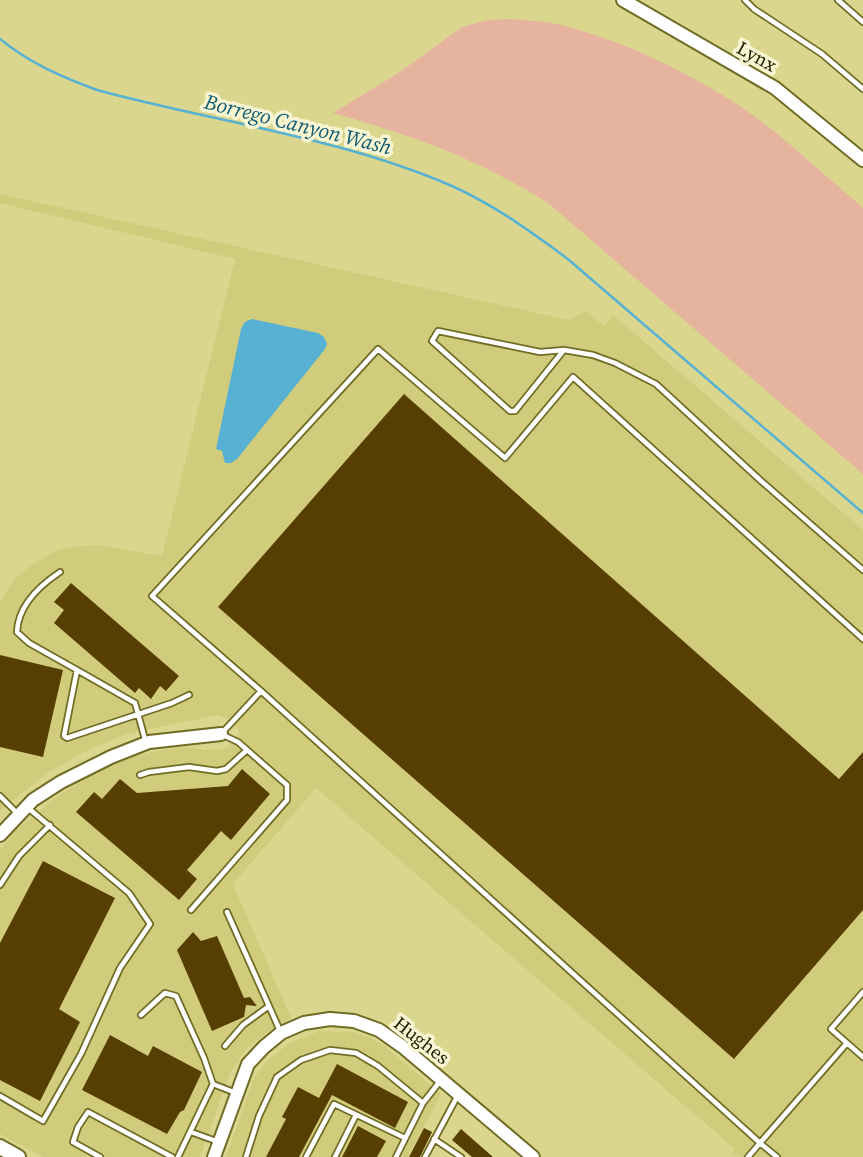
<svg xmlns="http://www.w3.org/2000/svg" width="863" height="1157" font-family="'Source Serif 4',serif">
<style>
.built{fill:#d1cc7c}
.green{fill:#e6b49e}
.water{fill:#56b1d3}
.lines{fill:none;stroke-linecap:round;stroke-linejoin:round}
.stream{stroke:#56b1d3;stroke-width:2.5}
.building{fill:#563f00}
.lane-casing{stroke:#716c25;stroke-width:8}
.secondary-casing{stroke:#716c25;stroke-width:16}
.primary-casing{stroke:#716c25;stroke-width:18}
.lane{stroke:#fff;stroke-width:4.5}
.secondary{stroke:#fff;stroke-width:12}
.primary{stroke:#fff;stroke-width:14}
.labels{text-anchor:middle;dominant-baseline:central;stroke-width:7;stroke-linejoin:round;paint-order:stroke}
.street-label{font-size:19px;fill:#211f02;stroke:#f7f5d2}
.water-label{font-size:21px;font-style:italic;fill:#105b72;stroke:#f7f5d2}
</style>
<rect width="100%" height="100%" fill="#dad68e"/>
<path class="built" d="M 0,194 L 569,320 L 586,311 L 604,326 L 613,315 L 863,530 L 863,1157 L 743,1157 L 731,1154 L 735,1149 L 316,788 L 233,884 L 291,1018 L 269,1031 L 247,1048 L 230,1073 L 200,1157 L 43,1157 L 0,1134 L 0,851 L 14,832 L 52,800 L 92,774 L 125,758 L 164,750 L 188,747 L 204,750 L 224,749 L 239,738 L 239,731 L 232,720 L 218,715 L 127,734 L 90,749 L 50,771 L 0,811 L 0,603 L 14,580 L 26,569 L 53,552 L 69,547 L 98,545 L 162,556 L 235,259 L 0,203 Z
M 319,1031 L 354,1032 L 371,1038 L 386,1047 L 441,1094 L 408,1157 L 226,1157 L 254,1078 L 266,1062 L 289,1043 Z"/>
<path class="green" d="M 513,19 C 529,21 545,21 561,25 C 631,42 718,86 774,131 C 804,156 833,182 863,208 L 863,474 L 548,203 C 476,158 414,136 333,113 L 397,74 L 462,27 L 488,20 Z"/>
<path class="water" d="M 252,319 L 318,333 L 324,337 L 327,344 L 325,349 L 237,459 L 231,463 L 225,463 L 222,451 L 216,449 L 241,329 L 245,322 Z"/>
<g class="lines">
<path class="stream" d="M 0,39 C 29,63 62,77 97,90 C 215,122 339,137 452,186 C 494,205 532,232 569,260 L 863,513"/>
</g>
<path class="building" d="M 404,394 L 839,779 L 863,752 L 863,910 L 734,1059 L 218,607 Z
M 71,583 L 179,676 L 166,691 L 160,686 L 151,699 L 139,688 L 135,693 L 54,623 L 64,610 L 54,602 Z
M 0,655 L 63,670 L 43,757 L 0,747 Z
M 242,769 L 270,794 L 231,840 L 221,831 L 187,870 L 197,879 L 179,900 L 76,812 L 94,792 L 102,799 L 120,779 L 137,793 L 228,786 Z
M 43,861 L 115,898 L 59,1009 L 80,1022 L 40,1101 L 0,1080 L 0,943 Z
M 193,932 L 201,941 L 217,936 L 244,998 L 250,997 L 257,1006 L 246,1005 L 244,1017 L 212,1031 L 177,950 Z
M 110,1035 L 148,1056 L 153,1046 L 202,1072 L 184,1110 L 180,1112 L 167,1134 L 82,1090 Z
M 337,1064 L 408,1102 L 395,1128 L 332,1095 L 299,1157 L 266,1157 L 286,1119 L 282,1117 L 298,1087 L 319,1098 Z
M 358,1126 L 386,1141 L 377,1157 L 342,1157 Z
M 424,1128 L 432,1132 L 420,1157 L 409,1157 Z
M 461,1129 L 493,1157 L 472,1157 L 452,1140 Z"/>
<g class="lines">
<defs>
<path id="lane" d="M 745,0 L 754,9 L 822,54 L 863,89
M 838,0 L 863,22
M 564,350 L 515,411 L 510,411 L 432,341 L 438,331 L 540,352 L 564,350 L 593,355 L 615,363 L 656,384 L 760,480 L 863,570
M 60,572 C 39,586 18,605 17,632 L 29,643 L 77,670 L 64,736 L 67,738 L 172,703 L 189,695
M 77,670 L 135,703 L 146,743
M 261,691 L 152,596 L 378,349 L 505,458 L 573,377 L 863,639
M 140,775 L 149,772 L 189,767 L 217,771 L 226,769 L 247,750
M 0,796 L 18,814
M 0,885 L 19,856 L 50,825
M 191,910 L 287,800 L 287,785 L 238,742 L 221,734 L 261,691 L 760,1143 L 748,1157
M 227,912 L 281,1033
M 141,1015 L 165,993 L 176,996 L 204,1058 L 213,1084 L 236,1093
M 847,1043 L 831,1029 L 863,992
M 225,1046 L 243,1025 L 269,1006
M 0,1096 L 43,1121 L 81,1054 L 120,968 L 150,924 L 129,893 L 27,807
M 191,1132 L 216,1141
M 434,1139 L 461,1157
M 100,1157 L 73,1142 L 78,1127 L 88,1112 L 172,1157
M 178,1157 L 213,1084
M 246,1157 L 259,1116 L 277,1077 L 301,1060 L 330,1050 L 356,1053 L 378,1066 L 423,1103
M 306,1157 L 334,1104 L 405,1138
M 335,1157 L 356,1115
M 396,1157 L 423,1103 L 441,1080
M 425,1157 L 458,1095
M 777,1157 L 760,1143 L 847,1043 L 863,1057"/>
<path id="secondary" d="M 623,0 L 775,88 L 863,160
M 0,835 L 33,800 L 61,782 L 111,757 L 149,742 L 221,734
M 214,1157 L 248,1064 L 264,1047 L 281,1033 L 304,1023 L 330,1019 L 354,1021 L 379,1030 L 403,1047 L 533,1157"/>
<path id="primary" d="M 0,1147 L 18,1157"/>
</defs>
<use href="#lane" class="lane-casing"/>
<use href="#secondary" class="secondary-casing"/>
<use href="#primary" class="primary-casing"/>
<use href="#lane" class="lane"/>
<use href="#secondary" class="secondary"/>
<use href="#primary" class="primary"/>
</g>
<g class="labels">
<g class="street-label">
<text transform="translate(757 56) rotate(29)">Lynx</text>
<text transform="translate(422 1040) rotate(38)">Hughes</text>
</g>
<g class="water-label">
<text transform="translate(298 124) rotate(14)">Borrego Canyon Wash</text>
</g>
</g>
</svg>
